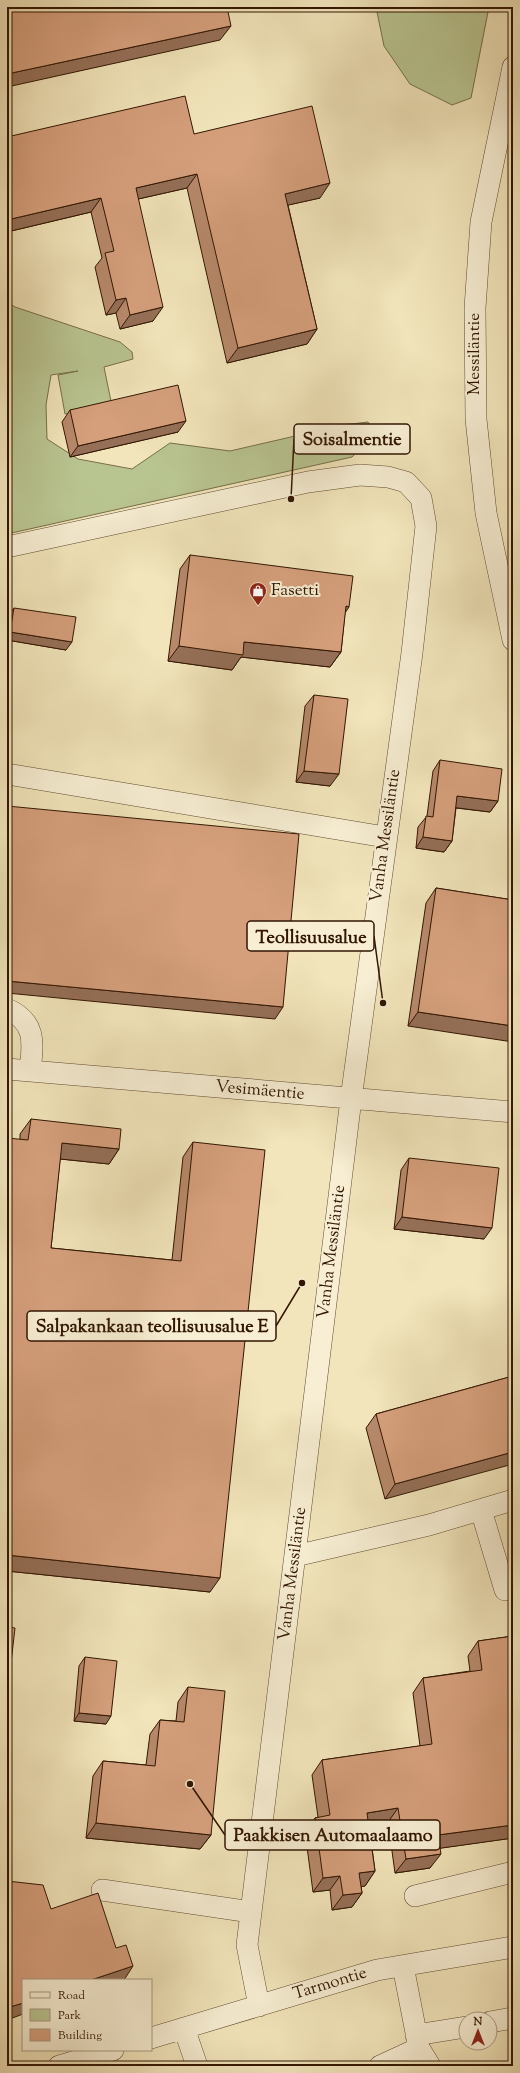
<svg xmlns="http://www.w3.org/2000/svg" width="520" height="2073" font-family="'Sorts Mill Goudy',serif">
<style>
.green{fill:#b9c591;stroke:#766e4a}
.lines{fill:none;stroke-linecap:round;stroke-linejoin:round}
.minor-casing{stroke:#624a30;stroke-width:22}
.minor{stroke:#f7eed3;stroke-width:21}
.wall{fill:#b7896b;stroke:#321602}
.shaded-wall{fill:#956f57;stroke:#321602}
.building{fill:#d59f7c;stroke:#321602}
.labels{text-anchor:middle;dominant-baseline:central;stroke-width:4;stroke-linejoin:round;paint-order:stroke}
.street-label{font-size:17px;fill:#321602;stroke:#f7eed3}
.poi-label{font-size:17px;fill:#321602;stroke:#f7eed3;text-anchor:start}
.leader{fill:none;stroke:#321602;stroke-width:1.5}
.callout-dot{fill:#321602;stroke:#f7eed3;stroke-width:1.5}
.callout{fill:#f7eed3;stroke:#321602;stroke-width:1.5}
.callout-label{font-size:18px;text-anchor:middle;font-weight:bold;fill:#321602}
</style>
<rect width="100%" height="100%" fill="#f2e5bb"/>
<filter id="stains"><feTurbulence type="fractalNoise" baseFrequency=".005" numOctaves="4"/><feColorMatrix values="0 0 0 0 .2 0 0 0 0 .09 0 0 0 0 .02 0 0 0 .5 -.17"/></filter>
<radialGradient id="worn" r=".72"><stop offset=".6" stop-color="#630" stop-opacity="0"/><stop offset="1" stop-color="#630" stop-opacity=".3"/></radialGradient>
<path class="green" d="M 376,7 L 489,7 L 471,98 L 452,105 L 410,84 L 384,46 Z
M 7,302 L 15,307 L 120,342 L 132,352 L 133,359 L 104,367 L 112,406 L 65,414 L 58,375 L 78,371 L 51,375 L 46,405 L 47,439 L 78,459 L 132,469 L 170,443 L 230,451 L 343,425 L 368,422 L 376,434 L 352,457 L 7,534 Z"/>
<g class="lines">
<defs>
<path id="minor" d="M 513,67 L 481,222 L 475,308 L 476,419 L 486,513 L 513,640
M 7,547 L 308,482 L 360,475 L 388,477 L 406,482 L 421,498 L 426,526 L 412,653 L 351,1099 L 247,1945 L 259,2006
M 7,774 L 385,837
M 7,1009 C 37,1022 33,1044 30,1071
M 7,1069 L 513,1112
M 481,1510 L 505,1590 L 513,1588
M 295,1556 L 429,1525 L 513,1500
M 102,1890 L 251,1912
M 415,1896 L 513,1872
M 403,1966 L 419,2048 L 430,2066
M 490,2022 L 513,2018
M 184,2028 L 197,2066
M 416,2035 L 466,2027
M 151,2038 L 377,1970 L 513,1947
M 59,2066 L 113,2050
M 380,2066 L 419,2048"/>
</defs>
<use href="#minor" class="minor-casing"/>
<use href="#minor" class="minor"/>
</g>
<path class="wall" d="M 194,134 L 320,198 L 288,205 L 317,329 L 307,344 L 227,363 L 187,188 L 138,199 L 153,321 L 120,329 L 116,313 L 106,315 L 95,267 L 102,258 L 91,212 L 7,232 Z
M 70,410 L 178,432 L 70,457 L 62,422 Z
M 190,555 L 345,612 L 341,652 L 330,667 L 241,657 L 232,670 L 168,661 L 180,569 Z
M 14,608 L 66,650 L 7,640 L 7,622 L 8,616 Z
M 314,695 L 330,786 L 296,782 L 305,706 Z
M 440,760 L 498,801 L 490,812 L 456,808 L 452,841 L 444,852 L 416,848 L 418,827 L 427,816 L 433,771 Z
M 436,888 L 513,900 L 408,1026 L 426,903 Z
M 31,1119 L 119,1149 L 109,1164 L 60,1159 L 51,1248 L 172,1260 L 183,1157 L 193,1142 L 210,1592 L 7,1571 L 20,1139 L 20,1134 Z
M 409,1158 L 484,1239 L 394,1229 L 401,1170 Z
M 513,1376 L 385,1499 L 366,1428 L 376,1414 Z
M 513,1636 L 513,1838 L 440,1848 L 430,1868 L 395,1873 L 388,1822 L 369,1825 L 375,1871 L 365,1886 L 361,1886 L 362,1893 L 352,1907 L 332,1910 L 330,1890 L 313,1892 L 305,1832 L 315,1818 L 318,1817 L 312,1775 L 322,1760 L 420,1746 L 413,1693 L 423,1678 L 470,1671 L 468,1656 L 478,1641 Z
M 85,1657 L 106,1724 L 74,1721 L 79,1666 Z
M 188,1687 L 211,1835 L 200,1849 L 86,1838 L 93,1776 L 103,1761 L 146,1765 L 150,1734 L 160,1720 L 176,1721 L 178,1702 Z"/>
<path class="shaded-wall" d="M 231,26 L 220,40 L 7,87 L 7,74 Z
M 197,174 L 187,188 L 125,202 L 136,188 Z
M 330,183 L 320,198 L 275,208 L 285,194 Z
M 101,198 L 91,212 L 7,232 L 7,220 Z
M 126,298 L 116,313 L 106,315 L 116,300 Z
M 163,307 L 153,321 L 120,329 L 130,315 Z
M 317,329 L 307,344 L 227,363 L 238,348 Z
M 186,421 L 178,432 L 70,457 L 78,446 Z
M 346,606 L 349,607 L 339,622 Z
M 10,632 L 72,642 L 66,650 L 7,640 L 7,636 Z
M 244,642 L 341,652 L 330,667 L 241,657 L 232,670 L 168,661 L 179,646 Z
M 304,771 L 339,774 L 330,786 L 296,782 Z
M 457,796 L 498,801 L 490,812 L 450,807 Z
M 423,837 L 452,841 L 444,852 L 416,848 Z
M 7,981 L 283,1007 L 275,1019 L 7,993 Z
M 418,1012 L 513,1026 L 513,1042 L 408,1026 Z
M 62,1143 L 119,1149 L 109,1164 L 51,1158 Z
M 402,1217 L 492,1228 L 484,1239 L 394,1229 Z
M 513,1452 L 513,1464 L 385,1499 L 395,1484 Z
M 7,1555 L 220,1578 L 210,1592 L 7,1571 Z
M 79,1713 L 111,1716 L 106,1724 L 74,1721 Z
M 398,1808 L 388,1822 L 357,1827 L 367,1813 Z
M 96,1823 L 211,1835 L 200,1849 L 86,1838 Z
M 513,1825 L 513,1838 L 428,1850 L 438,1835 Z
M 441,1854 L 430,1868 L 395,1873 L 406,1859 Z
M 375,1871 L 365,1886 L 349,1888 L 359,1873 Z
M 340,1876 L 330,1890 L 313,1892 L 323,1878 Z
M 362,1893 L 352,1907 L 332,1910 L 343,1895 Z
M 133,1966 L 124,1980 L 91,1980 Z
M 23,2003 L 23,2014 L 7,2020 L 7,2008 Z"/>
<path class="building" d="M 7,7 L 227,7 L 231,26 L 7,74 Z
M 185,96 L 194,134 L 312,106 L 330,183 L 285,194 L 317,329 L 238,348 L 197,174 L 136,188 L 163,307 L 130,315 L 126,298 L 116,300 L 105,253 L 114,251 L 101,198 L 7,220 L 7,137 Z
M 178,385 L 186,421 L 78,446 L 70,410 Z
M 190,555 L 353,576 L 349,607 L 346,606 L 341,652 L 244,642 L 243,655 L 179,646 Z
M 14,608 L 76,617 L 72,642 L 10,632 Z
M 314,695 L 348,699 L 339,774 L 304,771 Z
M 440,760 L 502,769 L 498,801 L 457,796 L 452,841 L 423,837 L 426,816 L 433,817 Z
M 7,806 L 299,834 L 283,1007 L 7,981 Z
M 436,888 L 513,900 L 513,1026 L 418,1012 Z
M 31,1119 L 121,1129 L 119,1149 L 62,1143 L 51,1248 L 181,1261 L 193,1142 L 265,1150 L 220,1578 L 7,1555 L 7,1138 L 28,1140 Z
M 409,1158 L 499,1168 L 492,1228 L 402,1217 Z
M 513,1376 L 513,1452 L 395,1484 L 376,1414 Z
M 7,1627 L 15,1628 L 7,1698 Z
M 513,1636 L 513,1825 L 438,1835 L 441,1854 L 406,1859 L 398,1808 L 367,1813 L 375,1871 L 359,1873 L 362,1893 L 343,1895 L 340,1876 L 323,1878 L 315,1818 L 330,1815 L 322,1760 L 432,1744 L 423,1678 L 482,1670 L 478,1641 Z
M 85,1657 L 117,1661 L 111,1716 L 79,1713 Z
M 188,1687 L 225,1691 L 211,1835 L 96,1823 L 103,1761 L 155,1766 L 160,1720 L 184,1722 Z
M 7,1881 L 43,1885 L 51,1909 L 98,1893 L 116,1948 L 126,1945 L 133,1966 L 91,1980 L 23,1980 L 23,2003 L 7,2008 Z"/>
<defs>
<symbol id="shop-pin" viewBox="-11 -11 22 30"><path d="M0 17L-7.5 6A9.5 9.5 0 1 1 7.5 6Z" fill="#8f2418" stroke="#f7eed3"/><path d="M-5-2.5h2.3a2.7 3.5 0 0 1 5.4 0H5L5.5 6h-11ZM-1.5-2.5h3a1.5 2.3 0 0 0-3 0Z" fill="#fff"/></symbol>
</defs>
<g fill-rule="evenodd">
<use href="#shop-pin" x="248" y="581" width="20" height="27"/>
</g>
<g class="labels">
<g class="street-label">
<text transform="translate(475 354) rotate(-90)">Messiläntie</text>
<text transform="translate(386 836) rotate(-82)">Vanha Messiläntie</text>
<text transform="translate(260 1091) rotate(5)">Vesimäentie</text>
<text transform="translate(332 1252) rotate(-83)">Vanha Messiläntie</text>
<text transform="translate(293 1574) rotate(-83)">Vanha Messiläntie</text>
<text transform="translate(330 1984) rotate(-17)">Tarmontie</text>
</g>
<g class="poi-label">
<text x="271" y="591">Fasetti</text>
</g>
</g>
<path class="leader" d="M291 499L294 439M383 1003L374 936M302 1283L276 1326M190 1784L225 1835"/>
<g class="callout-dot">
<circle cx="291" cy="499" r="4"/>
<circle cx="383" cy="1003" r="4"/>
<circle cx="302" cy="1283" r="4"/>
<circle cx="190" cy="1784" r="4"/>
</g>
<g class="callout">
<rect x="294" y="424" width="116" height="30" rx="4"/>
<rect x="247" y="921" width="127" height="30" rx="4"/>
<rect x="27" y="1311" width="249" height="30" rx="4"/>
<rect x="225" y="1820" width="215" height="30" rx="4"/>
</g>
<g class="callout-label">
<text x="352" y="445">Soisalmentie</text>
<text x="311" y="943">Teollisuusalue</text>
<text x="152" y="1332">Salpakankaan teollisuusalue E</text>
<text x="333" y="1841">Paakkisen Automaalaamo</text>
</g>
<rect width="520" height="2073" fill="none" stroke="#f2e5bb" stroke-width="24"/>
<rect x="8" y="8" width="504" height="2057" fill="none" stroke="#321602" stroke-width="2"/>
<rect x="12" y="12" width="496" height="2049" fill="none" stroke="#321602"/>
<rect x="22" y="1979" width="130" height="72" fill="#f7eed3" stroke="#a8987f"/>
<rect x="30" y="1992" width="20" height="6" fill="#f7eed3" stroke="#a8987f"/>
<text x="58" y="1999" font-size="12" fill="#321602">Road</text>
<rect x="30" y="2009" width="20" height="12" fill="#b9c591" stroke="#a8987f"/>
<text x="58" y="2019" font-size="12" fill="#321602">Park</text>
<rect x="30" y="2029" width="20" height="12" fill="#d59f7c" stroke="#a8987f"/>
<text x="58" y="2039" font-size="12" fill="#321602">Building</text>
<g transform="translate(478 2031)"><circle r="19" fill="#f7eed3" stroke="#a8987f"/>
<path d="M0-3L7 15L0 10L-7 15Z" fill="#8f2418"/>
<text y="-6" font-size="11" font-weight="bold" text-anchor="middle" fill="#321602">N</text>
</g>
<rect width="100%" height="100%" filter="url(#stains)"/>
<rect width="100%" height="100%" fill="url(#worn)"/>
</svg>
